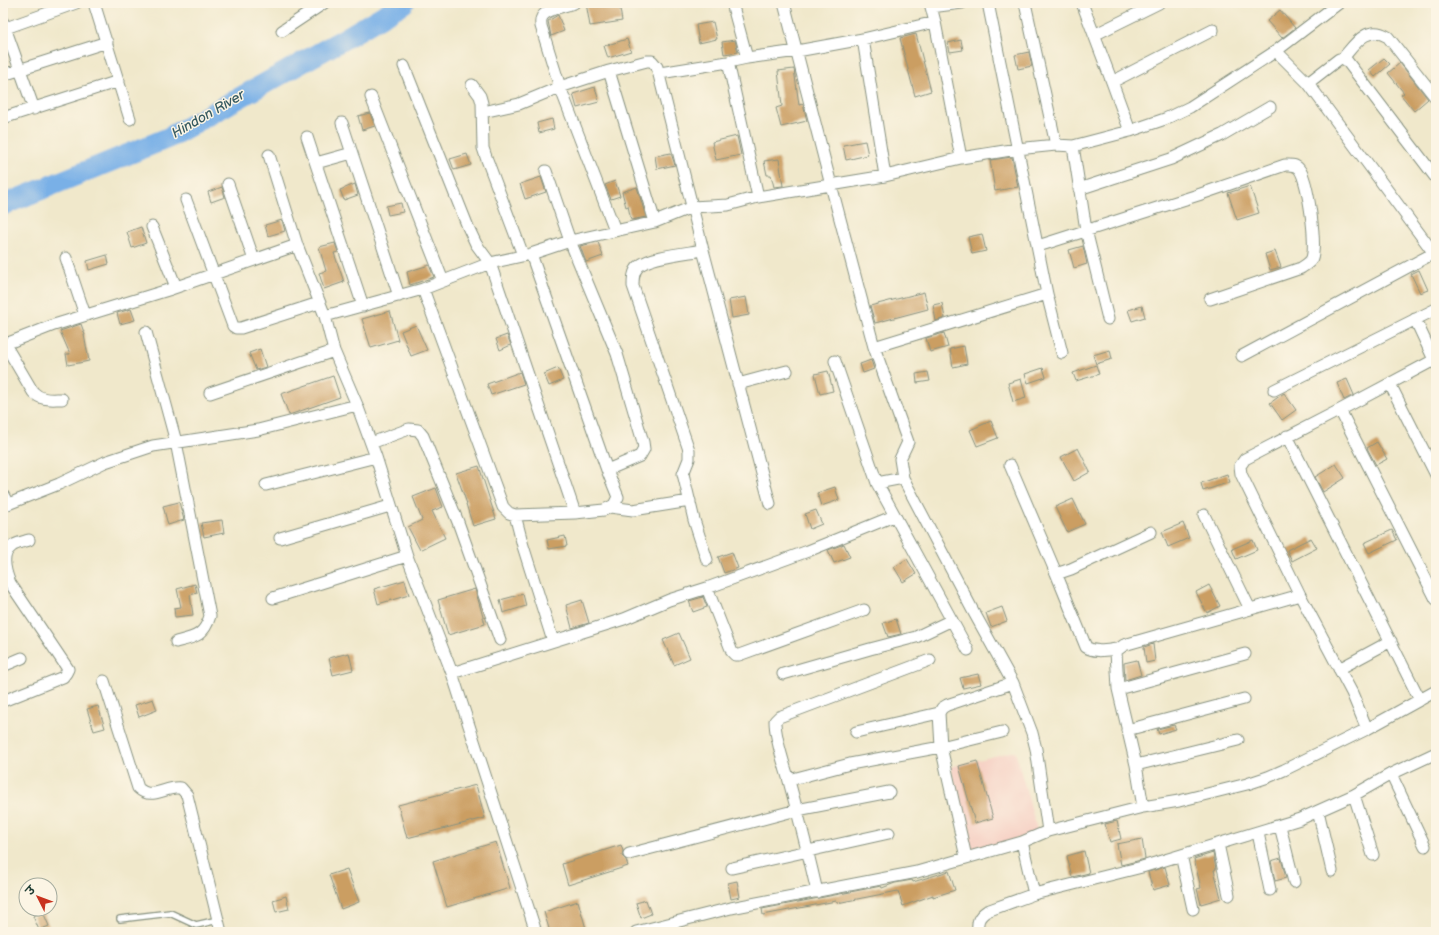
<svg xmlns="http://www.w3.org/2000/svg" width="1439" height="935" font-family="'Balsamiq Sans','Playpen Sans Deva',sans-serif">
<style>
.built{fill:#f6d1c5}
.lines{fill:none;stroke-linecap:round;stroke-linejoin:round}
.river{stroke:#79b0e7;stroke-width:21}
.building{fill:#cb9e62}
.service-casing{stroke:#889280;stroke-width:8}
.minor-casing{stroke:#889280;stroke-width:13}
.service{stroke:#fff;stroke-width:5.5}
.minor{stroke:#fff;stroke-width:11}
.labels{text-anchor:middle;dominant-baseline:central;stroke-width:3;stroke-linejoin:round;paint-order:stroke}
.water-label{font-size:14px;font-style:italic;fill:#365a61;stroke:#fcf5e5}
</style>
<rect width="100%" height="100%" fill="#fcf5e5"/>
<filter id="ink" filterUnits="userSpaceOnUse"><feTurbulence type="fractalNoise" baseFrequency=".025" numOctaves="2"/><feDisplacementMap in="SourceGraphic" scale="8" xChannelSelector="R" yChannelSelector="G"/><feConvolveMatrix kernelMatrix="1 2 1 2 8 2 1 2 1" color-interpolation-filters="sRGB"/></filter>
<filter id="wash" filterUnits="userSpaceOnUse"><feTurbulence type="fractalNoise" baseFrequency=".012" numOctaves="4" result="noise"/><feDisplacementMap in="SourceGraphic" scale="16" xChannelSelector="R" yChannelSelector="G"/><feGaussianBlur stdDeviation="0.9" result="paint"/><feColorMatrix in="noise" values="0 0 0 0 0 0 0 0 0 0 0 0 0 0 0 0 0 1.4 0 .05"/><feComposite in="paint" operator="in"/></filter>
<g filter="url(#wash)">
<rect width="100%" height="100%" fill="#f0e8cb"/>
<path class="built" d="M 1015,751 L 1038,833 L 972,852 L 950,767 Z"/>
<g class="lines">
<path class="river" d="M 3,205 L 168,138 L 344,39 L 404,3"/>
</g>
<g id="blocks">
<path class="building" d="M 586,3 L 619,3 L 622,21 L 590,26 Z
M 1280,10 L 1295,28 L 1282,38 L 1267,21 Z
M 558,15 L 564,31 L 551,36 L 548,21 Z
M 713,22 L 717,39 L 699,43 L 696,25 Z
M 916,34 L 931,91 L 915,96 L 900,38 Z
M 627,39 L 631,51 L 608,58 L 604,46 Z
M 735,40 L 738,52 L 724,54 L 722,42 Z
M 961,40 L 963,50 L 950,52 L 948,43 Z
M 1029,52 L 1032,66 L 1018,69 L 1015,55 Z
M 1384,58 L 1390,64 L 1375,77 L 1369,70 Z
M 1400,63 L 1428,99 L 1414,111 L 1401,95 L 1404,93 L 1388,73 Z
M 794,69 L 799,105 L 803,104 L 807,121 L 781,127 L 776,108 L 782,106 L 778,71 Z
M 595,87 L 599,102 L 577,108 L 573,94 Z
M 370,113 L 375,126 L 362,130 L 358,116 Z
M 552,119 L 554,129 L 539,133 L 537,123 Z
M 737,136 L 741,155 L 716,160 L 712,142 Z
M 865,141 L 868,155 L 846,160 L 843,145 Z
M 671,153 L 675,165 L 657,169 L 655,156 Z
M 467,154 L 471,165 L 454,170 L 450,159 Z
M 1012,157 L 1018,187 L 995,191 L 990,160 Z
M 779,159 L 783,186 L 774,187 L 771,175 L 767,175 L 764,161 Z
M 541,177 L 546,192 L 525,199 L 520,184 Z
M 615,181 L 620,196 L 611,199 L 605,185 Z
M 355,184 L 358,195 L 344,200 L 340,190 Z
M 1250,186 L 1259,213 L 1237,220 L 1228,193 Z
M 222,187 L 225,197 L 211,202 L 208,192 Z
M 637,187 L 646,217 L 631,220 L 628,206 L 626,207 L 622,192 Z
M 401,203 L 403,212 L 388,215 L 386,206 Z
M 282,220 L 285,231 L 268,236 L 265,225 Z
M 141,227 L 146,243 L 132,248 L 127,232 Z
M 982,234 L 986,251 L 972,254 L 968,237 Z
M 598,242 L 603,256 L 586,262 L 580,246 Z
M 335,243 L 338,252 L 334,253 L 344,282 L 324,289 L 319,273 L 326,271 L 319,247 Z
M 1083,246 L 1087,264 L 1074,268 L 1069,250 Z
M 1275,251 L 1281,267 L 1270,270 L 1265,254 Z
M 107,255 L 109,264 L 89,270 L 87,261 Z
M 429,265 L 434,277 L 410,285 L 407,272 Z
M 1419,270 L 1428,290 L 1420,293 L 1411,274 Z
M 924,292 L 928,309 L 875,323 L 870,306 Z
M 746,297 L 749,315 L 732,318 L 729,300 Z
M 942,303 L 945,318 L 936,321 L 933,305 Z
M 1142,306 L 1145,317 L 1132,321 L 1128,310 Z
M 131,309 L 135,320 L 120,324 L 117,313 Z
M 390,311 L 398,340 L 371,348 L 362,319 Z
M 81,324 L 85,335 L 84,335 L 89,361 L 68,365 L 66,354 L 70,354 L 60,331 Z
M 416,325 L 427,350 L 411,356 L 401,331 Z
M 944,333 L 948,347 L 930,352 L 926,338 Z
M 507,335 L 511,345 L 500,350 L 496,339 Z
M 964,346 L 967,364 L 953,367 L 950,349 Z
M 260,349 L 266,367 L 256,370 L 249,353 Z
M 1110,350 L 1112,359 L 1096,364 L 1093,355 Z
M 871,360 L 874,369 L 863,373 L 860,364 Z
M 1096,365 L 1099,374 L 1076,381 L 1073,373 Z
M 558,368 L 563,380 L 549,386 L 544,374 Z
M 1043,368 L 1046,377 L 1028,383 L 1025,374 Z
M 828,371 L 833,391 L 820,394 L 815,374 Z
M 520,372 L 524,384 L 491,395 L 487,384 Z
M 928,372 L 930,381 L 917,383 L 916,374 Z
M 333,376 L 340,397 L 289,415 L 281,394 Z
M 1021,379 L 1026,398 L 1013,402 L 1008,383 Z
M 1347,379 L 1354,395 L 1344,400 L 1337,383 Z
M 1284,393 L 1296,410 L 1282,420 L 1270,403 Z
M 991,421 L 998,438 L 977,446 L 970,430 Z
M 1377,442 L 1387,459 L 1376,465 L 1367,448 Z
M 1078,448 L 1090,472 L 1074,481 L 1061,457 Z
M 1336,464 L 1345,478 L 1323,492 L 1315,477 Z
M 479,466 L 496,519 L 473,526 L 466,504 L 467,504 L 456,473 Z
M 1227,474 L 1230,482 L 1203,491 L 1201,483 Z
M 835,487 L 839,500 L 821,506 L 817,493 Z
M 436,488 L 443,507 L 432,511 L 445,538 L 420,550 L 408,527 L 422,520 L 413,497 Z
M 1073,499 L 1085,524 L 1067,532 L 1055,507 Z
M 179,502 L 184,520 L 168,525 L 163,506 Z
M 816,510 L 822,524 L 810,529 L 805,514 Z
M 222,520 L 224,533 L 204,537 L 201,523 Z
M 1183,523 L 1189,538 L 1168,547 L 1162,532 Z
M 1392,530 L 1397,540 L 1369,553 L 1364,543 Z
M 565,536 L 567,546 L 549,549 L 547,540 Z
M 1311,538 L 1317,548 L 1292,561 L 1287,550 Z
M 1253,540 L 1257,550 L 1236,559 L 1232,549 Z
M 844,544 L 850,557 L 834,563 L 828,550 Z
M 732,552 L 738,568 L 724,573 L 718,557 Z
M 907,559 L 916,574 L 903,582 L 894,567 Z
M 405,580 L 409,595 L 378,604 L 374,589 Z
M 195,584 L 197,593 L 190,595 L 193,615 L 175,617 L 174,608 L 181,607 L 177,589 Z
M 1209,585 L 1220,606 L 1207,613 L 1196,592 Z
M 475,589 L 485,624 L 448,635 L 438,600 Z
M 523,594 L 526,606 L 503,613 L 500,600 Z
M 703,597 L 707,607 L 693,612 L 689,601 Z
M 582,600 L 589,623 L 572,628 L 566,605 Z
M 1002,607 L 1007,621 L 991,627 L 986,613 Z
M 896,619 L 901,634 L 888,637 L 883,623 Z
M 679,633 L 690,658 L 674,665 L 663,640 Z
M 1153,644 L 1155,661 L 1146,663 L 1144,647 Z
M 349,653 L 353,670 L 333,675 L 329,658 Z
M 1137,660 L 1141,675 L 1125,680 L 1124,663 Z
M 978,674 L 981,684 L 963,688 L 960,678 Z
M 153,699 L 157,710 L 139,717 L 135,705 Z
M 98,706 L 105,728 L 94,731 L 87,709 Z
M 1174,725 L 1176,729 L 1159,734 L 1157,729 Z
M 977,761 L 993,818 L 975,823 L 959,766 Z
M 476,785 L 485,818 L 407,838 L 398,805 Z
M 1117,821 L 1121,839 L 1110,842 L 1105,824 Z
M 1142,839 L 1145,859 L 1121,865 L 1117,844 Z
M 496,842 L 510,888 L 447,907 L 433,861 Z
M 621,845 L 623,851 L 622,856 L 626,860 L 628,866 L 568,885 L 562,864 Z
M 1084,851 L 1089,873 L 1072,877 L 1067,856 Z
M 1213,853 L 1216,869 L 1214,870 L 1221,898 L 1201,904 L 1197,889 L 1201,888 L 1194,859 Z
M 1281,858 L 1286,878 L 1275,881 L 1271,861 Z
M 1165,867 L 1170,885 L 1153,890 L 1148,872 Z
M 347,869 L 359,902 L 341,909 L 329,875 Z
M 949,871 L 955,890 L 933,897 L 933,895 L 903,906 L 898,891 L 837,903 L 836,901 L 763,915 L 762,909 L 881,886 L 882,888 L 895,883 L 912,880 L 913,882 Z
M 737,881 L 740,897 L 731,899 L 728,883 Z
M 286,896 L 289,909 L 276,912 L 273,900 Z
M 646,900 L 651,914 L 641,918 L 636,903 Z
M 578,901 L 587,932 L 550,932 L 544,912 Z
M 43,912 L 49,926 L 39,930 L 33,916 Z"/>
</g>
</g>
<g filter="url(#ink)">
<use href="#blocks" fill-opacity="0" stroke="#889280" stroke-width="1"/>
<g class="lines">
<defs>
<path id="service" d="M 120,919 L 170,913 L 196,925 L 218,920"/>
<path id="minor" d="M 94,3 L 130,119
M 574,3 C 566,6 546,9 542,17 C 540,20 541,23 541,26 L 560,87 L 615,230
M 732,3 L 747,58
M 784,3 L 831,185 L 874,347 L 908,442 L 900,459 L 903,478 L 972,609 L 1013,683 L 1032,733 L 1036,749 L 1048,831
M 1025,3 L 1056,145
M 1082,3 L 1112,82 L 1130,131
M 931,7 L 962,3
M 3,22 L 34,109
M 935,22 L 961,158
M 3,29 L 76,3
M 282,31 L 324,3
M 1094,35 L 1159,3
M 863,39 L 885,176
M 1276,51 L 1308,83 L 1436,256
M 1343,58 C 1355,44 1367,24 1388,37 L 1436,98
M 728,62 L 758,197
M 404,66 L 468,227 L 476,244 L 490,263 L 575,513
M 609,71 L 655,222
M 660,73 L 728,62 L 747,58 L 797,51 L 863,39 L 935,22 L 930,3
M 3,75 L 107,42
M 1112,82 L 1213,30
M 1308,83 L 1339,59 L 1343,58 L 1347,61 L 1436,178
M 472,85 L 480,96 L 482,103 L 483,148 L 486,157 L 523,255
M 371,97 L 443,281
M 483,112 L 519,104 L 560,87 L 609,71 L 647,61 L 652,61 L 657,67 L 703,250 L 770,504
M 3,118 L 119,81
M 342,123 L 399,296
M 307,137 L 363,306
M 1073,146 L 1086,230 L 1108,319
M 269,155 L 297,245 L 325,316 L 334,351 L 357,405 L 376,457 L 407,556 L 452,673 L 536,932
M 316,163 L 352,153
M 546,171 L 570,241 L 617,354 L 643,442 L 644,449 L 640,456 L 607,470
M 228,184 L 254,260
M 1079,189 L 1171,159 L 1222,135 L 1270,107
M 186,200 L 233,326 L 236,328 L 241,328 L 319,303
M 152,227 L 176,287
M 1038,246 L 1198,195 L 1285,165 C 1290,165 1295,164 1299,169 C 1308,179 1318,249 1311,260 C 1309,263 1304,266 1301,268 L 1210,299
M 703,250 C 687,253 650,256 639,266 C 633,271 633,279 633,286 L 689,450 L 689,459 L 683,474 L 685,482 L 694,520 L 707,560
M 66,258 L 85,315
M 423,289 L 503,507 L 509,513 L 515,515 L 575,513 L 604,510 L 614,505 L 618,497 L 607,470 L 531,254
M 1047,294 L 1062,353
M 325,316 L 423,289 L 490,263 L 531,254 L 570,241 L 655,222 L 692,207 L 728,205 L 758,197 L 885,176 L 961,158 L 1017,149 L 1056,145 L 1073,146 L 1130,131 L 1165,119 L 1190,107 L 1276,51 L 1339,3
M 1415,319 L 1436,364
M 146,332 L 176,442 L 210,616 C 204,636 195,637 176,642
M 3,341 L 33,392 C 42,401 50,399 62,399
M 3,345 L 54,325 L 168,290 L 297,245
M 874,347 L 1047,294 L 988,3
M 1242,356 L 1434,253
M 835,361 L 877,483 L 968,650
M 738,384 L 787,371
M 1390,384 L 1436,475
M 1274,390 L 1436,309
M 210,393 L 334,351
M 1340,410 L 1436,599
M 1287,436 L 1420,700
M 371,443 L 409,429 L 418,430 L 423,436 L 458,522 L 500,640
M 1010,465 L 1056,573 L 1059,573 L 1071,569 L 1151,532
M 877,483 L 903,478
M 266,485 L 376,457
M 3,495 L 8,504
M 3,506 L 59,484 L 105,462 L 153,446 L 258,430 L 357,405
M 610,507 L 633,510 L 690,501
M 515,515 L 523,546 L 553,641
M 1204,515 L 1250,609
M 280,538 L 390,506
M 1056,573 L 1086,647 C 1095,653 1107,650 1117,649
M 707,588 L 732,652 L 735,655 L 739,655 L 864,610
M 273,598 L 407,556
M 3,666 L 22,658
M 1339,669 L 1391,641
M 452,673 L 624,619 L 669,600 L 707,588 L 808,551 L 894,516
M 783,674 L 870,649 L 916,637 L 952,620
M 104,681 L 138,788 C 152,801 165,786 181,788 L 187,795 L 221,932
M 1118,689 L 1245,654
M 3,701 L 63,677 L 66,673 L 68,669 L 10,583 C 6,573 0,555 11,547 C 15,543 23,542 29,540
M 1367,729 L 1352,693 L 1300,595 L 1241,474 L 1240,466 L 1245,459 L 1340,410 L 1436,359
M 1127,730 L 1244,699
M 856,732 L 939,713
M 1136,765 L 1238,740
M 1391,774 L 1425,846
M 789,780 L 850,764 L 941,747 L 1002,732
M 1354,795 L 1373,855
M 1143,807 L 1136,765 L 1118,689 L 1116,651 L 1124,645 L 1300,595
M 1318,811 L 1332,871
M 1280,826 L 1294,882
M 1258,833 L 1270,890
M 1022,842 L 1034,894
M 1218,844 L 1229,895
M 629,854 L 797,810 L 889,792
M 1181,855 L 1193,909
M 966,857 L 941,747 L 939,713 L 942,708 L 947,705 L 1013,683
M 732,868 L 889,833
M 817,892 C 809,855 799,818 789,781 C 784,763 775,739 775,721 L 779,717 L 930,660
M 636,932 L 731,908 L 917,872 L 1022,842 L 1048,831 L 1143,807 L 1179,801 L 1247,784 L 1268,777 L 1284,770 L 1367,729 L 1436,691
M 978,932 C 977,922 978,917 987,911 L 1034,894 L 1142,867 L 1300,819 L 1354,795 L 1391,774 L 1436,753"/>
</defs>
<use href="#service" class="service-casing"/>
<use href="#minor" class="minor-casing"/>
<use href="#service" class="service"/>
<use href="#minor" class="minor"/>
</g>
</g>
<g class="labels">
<g class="water-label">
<text transform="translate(208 114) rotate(-30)">Hindon River</text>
</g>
</g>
<rect width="1439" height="935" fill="none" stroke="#fcf5e5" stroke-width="16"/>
<g transform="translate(38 897) rotate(312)"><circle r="19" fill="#fcf5e5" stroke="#a4ab9e"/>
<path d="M0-3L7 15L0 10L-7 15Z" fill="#c8321e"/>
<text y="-6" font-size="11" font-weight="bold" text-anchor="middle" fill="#1f3d34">उ</text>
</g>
</svg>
